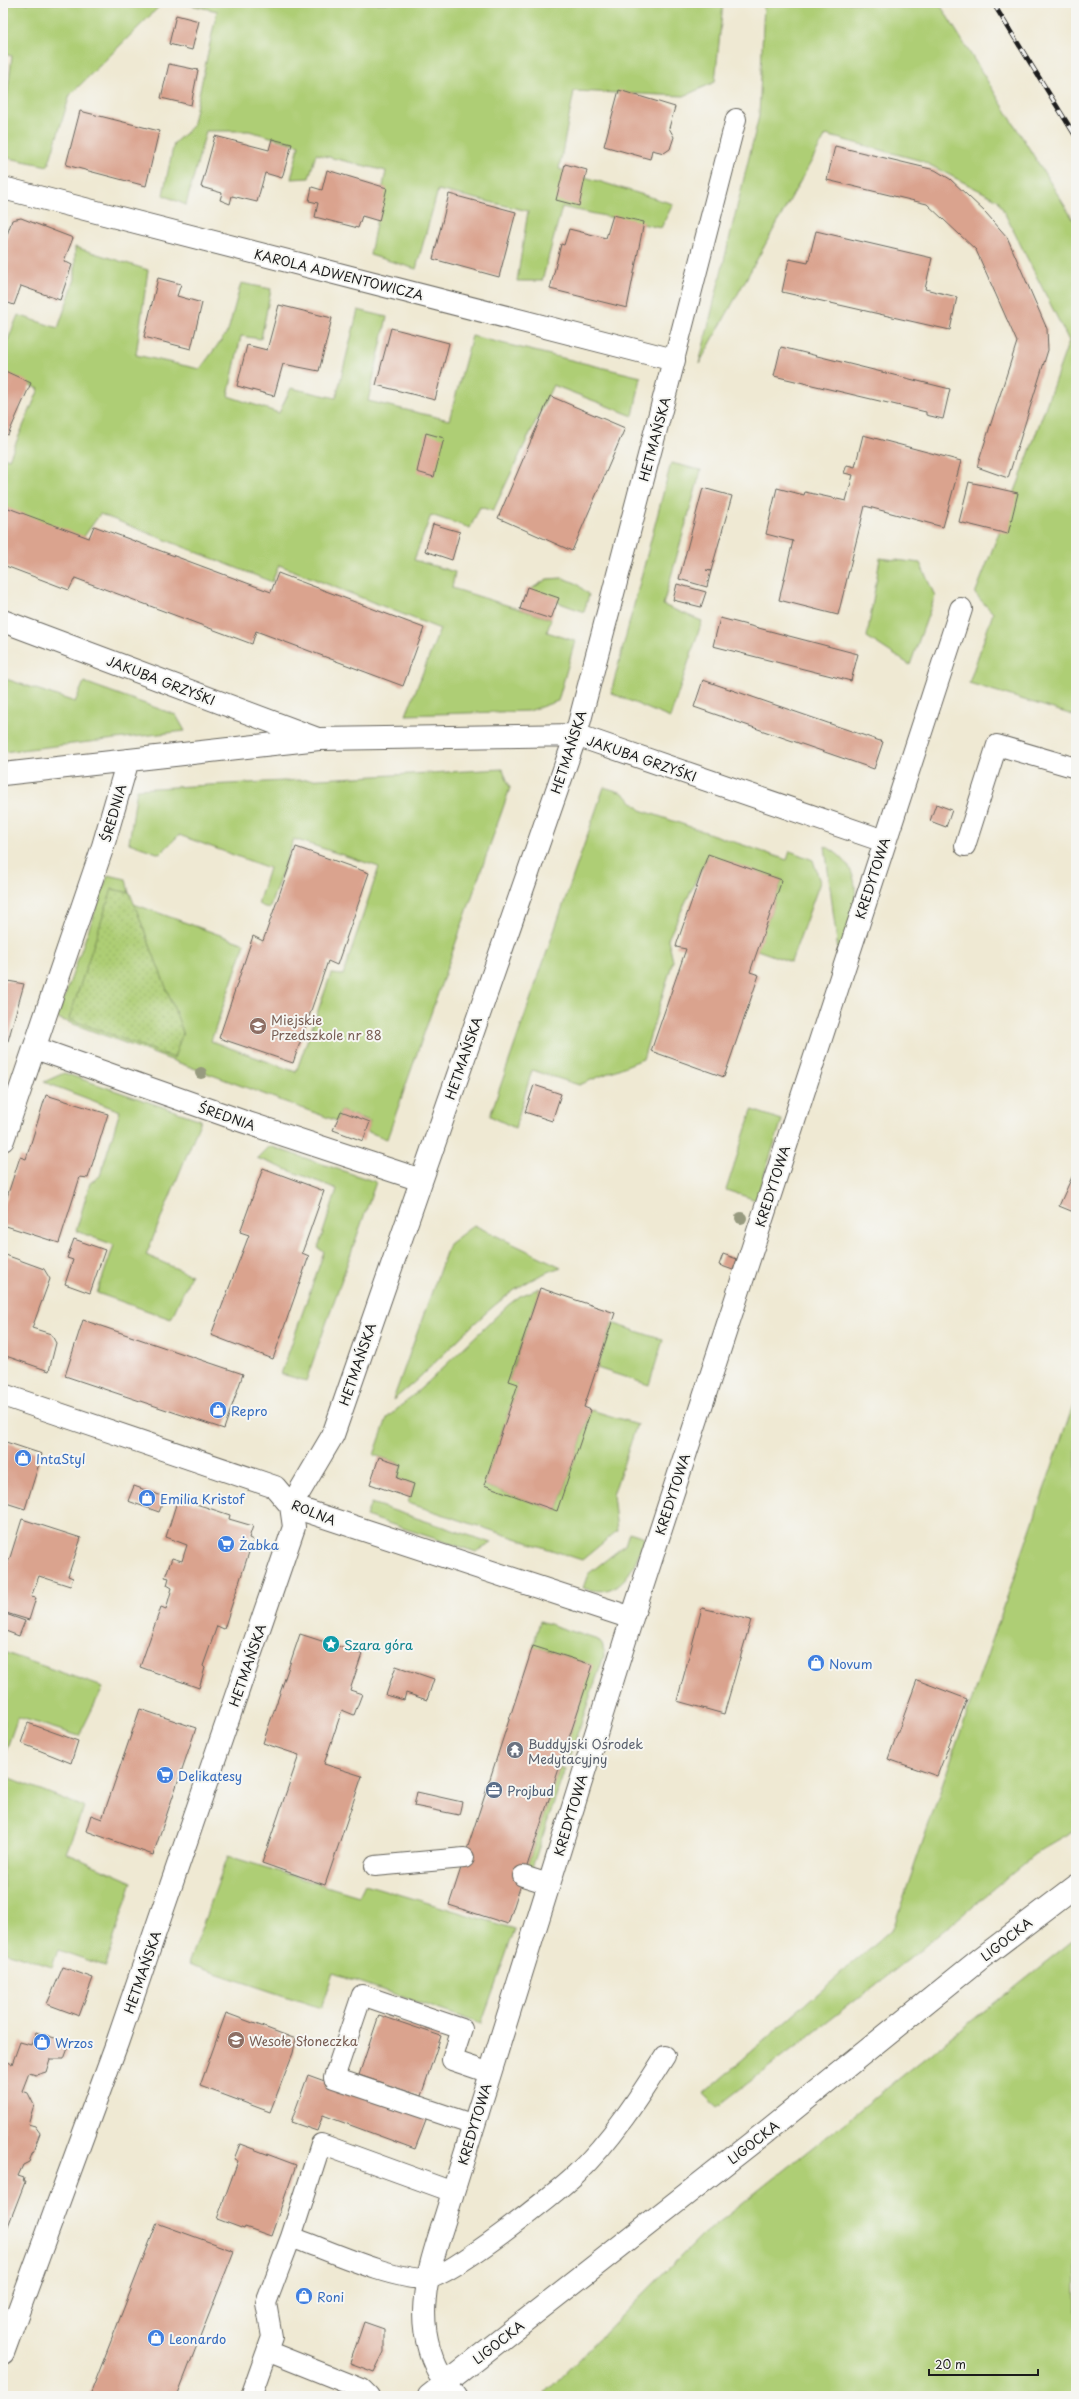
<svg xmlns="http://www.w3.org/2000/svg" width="1079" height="2399" font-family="'Playpen Sans',sans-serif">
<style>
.grass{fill:#aece75;stroke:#657548}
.park{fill:url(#park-dots);stroke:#657548}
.building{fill:#daa38e}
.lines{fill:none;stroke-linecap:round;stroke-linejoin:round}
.lane-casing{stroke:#66645c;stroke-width:22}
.street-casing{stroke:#66645c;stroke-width:24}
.secondary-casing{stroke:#66645c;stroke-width:24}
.lane{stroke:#fff;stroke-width:20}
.street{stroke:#fff;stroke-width:22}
.secondary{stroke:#fff;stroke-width:22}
.rail-casing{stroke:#1c1c1c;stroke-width:4.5}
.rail{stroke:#f6f6f2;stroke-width:3;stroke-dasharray:9;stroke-linecap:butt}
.tree{fill:#979a7f}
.labels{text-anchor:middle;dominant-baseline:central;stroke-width:4;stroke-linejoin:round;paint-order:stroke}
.street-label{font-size:13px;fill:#1c1c1c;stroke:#f6f6f2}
.education-label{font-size:13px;fill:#785e54;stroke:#f6f6f2;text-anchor:start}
.shop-label{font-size:13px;fill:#366cbe;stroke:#f6f6f2;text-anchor:start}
.culture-label{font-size:13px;fill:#0d838f;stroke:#f6f6f2;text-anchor:start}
.worship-label{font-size:13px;fill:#5b616d;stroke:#f6f6f2;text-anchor:start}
.service-label{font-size:13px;fill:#4e5e75;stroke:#f6f6f2;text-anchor:start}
</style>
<defs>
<pattern id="park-dots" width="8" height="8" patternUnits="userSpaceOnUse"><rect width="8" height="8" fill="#aece75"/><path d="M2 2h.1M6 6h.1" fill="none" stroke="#95b065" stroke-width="1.8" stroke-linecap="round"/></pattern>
</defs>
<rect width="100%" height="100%" fill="#f6f6f2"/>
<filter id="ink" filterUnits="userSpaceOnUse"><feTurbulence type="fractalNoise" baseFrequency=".025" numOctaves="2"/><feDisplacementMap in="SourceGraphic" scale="8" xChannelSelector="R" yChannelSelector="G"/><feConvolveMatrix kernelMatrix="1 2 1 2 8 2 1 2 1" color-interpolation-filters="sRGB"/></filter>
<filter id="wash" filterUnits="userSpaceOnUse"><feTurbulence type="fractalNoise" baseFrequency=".012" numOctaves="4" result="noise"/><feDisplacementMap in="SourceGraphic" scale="16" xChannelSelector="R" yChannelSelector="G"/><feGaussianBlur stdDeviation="0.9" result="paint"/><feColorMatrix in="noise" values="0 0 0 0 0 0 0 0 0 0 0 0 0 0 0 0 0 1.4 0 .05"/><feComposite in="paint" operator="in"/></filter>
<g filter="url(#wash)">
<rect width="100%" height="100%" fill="#efe9d3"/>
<path class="grass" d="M 3,3 L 163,3 L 70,95 L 48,166 L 3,157 L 3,130 L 12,56 L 3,54 Z
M 182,3 L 723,3 L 715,82 L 684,96 L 574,91 L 559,169 L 673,204 L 661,228 L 562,207 L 542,281 L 517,281 L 528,211 L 438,190 L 416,269 L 370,255 L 386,171 L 316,154 L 309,178 L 291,179 L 299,145 L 249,131 L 206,131 L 186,205 L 163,195 L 174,143 L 192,127 L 217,11 Z
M 764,3 L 939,3 L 1076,224 L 1076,716 L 969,683 L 993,613 L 975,594 L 1019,481 L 1069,341 L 998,200 L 922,161 L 826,135 L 699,364 L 759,116 Z
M 75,247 L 148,270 L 136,355 L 200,369 L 228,331 L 241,283 L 271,289 L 261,339 L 241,336 L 228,396 L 279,413 L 291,388 L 336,398 L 358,310 L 387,317 L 368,401 L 449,420 L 472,336 L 641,377 L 633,416 L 553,385 L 493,511 L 480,507 L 470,528 L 431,515 L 414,560 L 455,572 L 452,588 L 551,619 L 547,632 L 575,641 L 558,701 L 529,711 L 406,715 L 440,629 L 279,565 L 272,582 L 100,514 L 83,538 L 3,509 L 3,457 L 9,459 L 39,389 L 3,372 L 3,339 L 8,340 L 18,315 L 58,328 L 75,279 Z
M 671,463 L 701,470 L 663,605 L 702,621 L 670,718 L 611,693 Z
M 880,558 L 920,563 L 935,596 L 910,665 L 867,637 Z
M 562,578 L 576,583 L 589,595 L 584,612 L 557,602 L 531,589 L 547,579 Z
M 3,678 L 75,702 L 84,682 L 176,715 L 185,731 L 3,752 Z
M 503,769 L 510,788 L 387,1139 L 366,1131 L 370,1121 L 341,1111 L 337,1121 L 57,1018 L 108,875 L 126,879 L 131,903 L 245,944 L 211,1041 L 296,1072 L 331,974 L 343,975 L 379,867 L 294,839 L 269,909 L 258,904 L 269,868 L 179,835 L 160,854 L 129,843 L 137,789 Z
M 604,787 L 623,793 L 641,810 L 787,860 L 790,851 L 813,860 L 820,882 L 791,962 L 757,950 L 782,880 L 708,855 L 668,939 L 673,961 L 643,1059 L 579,1085 L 532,1070 L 515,1128 L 490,1116 Z
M 825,846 C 875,873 851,917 839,959 Z
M 64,1073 L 201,1120 L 146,1255 L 191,1275 L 171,1319 L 97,1293 L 114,1245 L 76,1231 L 90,1183 L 100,1176 L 120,1111 L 44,1082 Z
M 752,1110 L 782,1120 L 756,1200 L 726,1190 Z
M 269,1146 L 376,1182 L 306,1381 L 281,1374 L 324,1252 L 318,1248 L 337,1189 L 257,1158 Z
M 474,1225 L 561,1267 C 503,1286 468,1332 425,1372 C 415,1382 404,1391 393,1400 L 449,1244 Z
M 540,1288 L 509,1380 L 518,1384 L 484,1485 L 557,1511 L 591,1410 L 637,1424 L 613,1495 L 617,1531 L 582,1560 L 408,1503 L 414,1484 L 397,1478 L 401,1464 L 374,1455 L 387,1418 L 428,1382 L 507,1306 L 520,1296 Z
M 612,1323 L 663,1340 L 649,1385 L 597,1368 Z
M 1076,1397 L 1076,1829 L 1043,1848 L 908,1960 L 717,2107 L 703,2094 L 893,1928 Z
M 371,1503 L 492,1543 L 476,1552 L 366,1516 Z
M 629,1532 L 645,1537 C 635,1567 622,1601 583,1588 L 588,1574 L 625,1545 Z
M 540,1621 L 598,1640 L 603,1646 L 604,1656 L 570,1755 L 564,1753 L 592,1665 L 533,1646 Z
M 3,1652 L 103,1687 L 79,1736 L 18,1717 L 3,1759 Z
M 560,1767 L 565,1769 L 531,1871 L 526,1869 Z
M 3,1775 L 84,1807 L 66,1853 L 132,1882 L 105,1966 L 58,1950 L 52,1967 L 3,1951 Z
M 228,1856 L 359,1896 L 365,1884 L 515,1929 L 481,2024 L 333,1973 L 321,2008 L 188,1964 Z
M 1076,1938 L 1076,2396 L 550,2396 L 544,2394 L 702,2235 Z"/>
<path class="park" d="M 112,889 L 130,893 L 183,1032 L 174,1058 L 69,1019 Z"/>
<g id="blocks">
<path class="building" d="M 176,15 L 199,21 L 192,50 L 169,44 Z
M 169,64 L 198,70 L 191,105 L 161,98 Z
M 619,90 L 675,107 L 669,128 L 674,137 L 670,149 L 664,153 L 652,150 L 650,159 L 604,146 Z
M 80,111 L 159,131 L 146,186 L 66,165 Z
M 215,136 L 269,150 L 272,139 L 292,144 L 282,178 L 265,173 L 257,202 L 232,196 L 230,204 L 220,200 L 222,193 L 201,187 Z
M 835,146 L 935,170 L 950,179 L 986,213 L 1007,237 L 1047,329 L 1048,350 L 1008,478 L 977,467 L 1017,342 L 976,250 L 927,204 L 827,180 Z
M 565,164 L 587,170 L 579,206 L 556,200 Z
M 327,170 L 387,188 L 379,221 L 362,216 L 358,228 L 315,217 L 318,203 L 309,201 L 312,187 L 322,190 Z
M 449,194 L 516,212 L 499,277 L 433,259 Z
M 613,215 L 644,222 L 627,308 L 550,289 L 561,244 L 564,245 L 569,229 L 606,238 Z
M 21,218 L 73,238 L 64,261 L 72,265 L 60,300 L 21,286 L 14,305 L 3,301 L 3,247 L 12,220 Z
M 816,231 L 932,258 L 925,289 L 957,297 L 950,330 L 782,292 L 789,259 L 808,263 Z
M 158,278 L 181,284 L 177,296 L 202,303 L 191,349 L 144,337 Z
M 279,305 L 332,318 L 319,371 L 283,364 L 274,396 L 237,386 L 247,345 L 267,350 Z
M 391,328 L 449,343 L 435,400 L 376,385 Z
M 781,347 L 950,389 L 943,419 L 926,415 L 926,412 L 774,376 Z
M 3,370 L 31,383 L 8,435 L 3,432 Z
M 550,396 L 625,428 L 572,551 L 498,518 Z
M 426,433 L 444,438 L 434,477 L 417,472 Z
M 863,435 L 961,461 L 943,527 L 865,506 L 838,615 L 779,600 L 793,541 L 766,534 L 777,488 L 804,495 L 805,492 L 846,501 L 853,475 L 844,473 L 847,465 L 855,467 Z
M 969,482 L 1018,493 L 1008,534 L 959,522 Z
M 703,488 L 732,496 L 711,571 L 706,570 L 711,571 L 707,587 L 679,579 Z
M 3,506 L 89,538 L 94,526 L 271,592 L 278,573 L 424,628 L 403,686 L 256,631 L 252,644 L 75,578 L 69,590 L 3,565 Z
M 433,524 L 460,532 L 452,560 L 425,551 Z
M 677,584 L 706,592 L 701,607 L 673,600 Z
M 527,587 L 559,598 L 551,619 L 520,609 Z
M 720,618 L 858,654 L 851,681 L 713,646 Z
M 703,680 L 883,742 L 874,769 L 694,707 Z
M 936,804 L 952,810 L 946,827 L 930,821 Z
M 296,847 L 369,873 L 337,965 L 328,961 L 293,1063 L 219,1038 L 253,936 L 263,941 Z
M 708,854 L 782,880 L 750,972 L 759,975 L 724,1077 L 651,1051 L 686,949 L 676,947 L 677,943 Z
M 3,980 L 24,984 L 8,1041 L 3,1040 Z
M 534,1085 L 561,1094 L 552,1121 L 525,1112 Z
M 46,1095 L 108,1114 L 88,1178 L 80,1177 L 59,1243 L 3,1225 L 3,1209 L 20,1157 L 26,1159 Z
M 341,1111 L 370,1122 L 363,1141 L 333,1130 Z
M 263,1168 L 324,1191 L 302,1253 L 309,1256 L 273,1359 L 211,1335 L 249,1235 L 240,1232 Z
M 1076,1168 L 1076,1213 L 1059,1206 Z
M 74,1239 L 105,1250 L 90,1293 L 65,1284 L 73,1260 L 67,1258 Z
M 3,1254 L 44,1269 L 50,1279 L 32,1328 L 51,1334 L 56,1343 L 49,1371 L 3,1355 Z
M 723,1254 L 737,1259 L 733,1270 L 719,1265 Z
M 540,1288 L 615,1313 L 584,1407 L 591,1410 L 557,1511 L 484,1485 L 518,1384 L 509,1381 Z
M 83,1320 L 243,1374 L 224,1429 L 65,1376 Z
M 3,1441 L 42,1454 L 25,1509 L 3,1502 Z
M 379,1457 L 401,1464 L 397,1478 L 414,1484 L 410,1498 L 370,1484 Z
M 134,1486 L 165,1497 L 159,1512 L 128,1501 Z
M 178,1498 L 230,1515 L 229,1519 L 253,1526 L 249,1538 L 253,1540 L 224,1629 L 217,1626 L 203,1666 L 205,1668 L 199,1688 L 140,1667 L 161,1607 L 166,1609 L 172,1588 L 167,1585 L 169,1578 L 165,1577 L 172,1558 L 182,1561 L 187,1545 L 166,1537 Z
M 22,1519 L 81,1538 L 68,1576 L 73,1578 L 70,1586 L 39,1576 L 31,1597 L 36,1598 L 29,1620 L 3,1612 L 3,1580 Z
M 702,1608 L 751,1620 L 724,1714 L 677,1701 Z
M 3,1613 L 25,1621 L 19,1636 L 3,1630 Z
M 300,1634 L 362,1654 L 350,1690 L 362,1694 L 354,1715 L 342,1710 L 324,1764 L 362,1776 L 325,1885 L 262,1863 L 299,1755 L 263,1743 Z
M 533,1646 L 593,1665 L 508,1924 L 449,1905 Z
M 396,1666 L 434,1679 L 427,1700 L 406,1693 L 404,1700 L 386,1695 Z
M 917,1680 L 967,1699 L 937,1776 L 888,1759 Z
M 140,1709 L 196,1728 L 153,1855 L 86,1831 L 91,1815 L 102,1819 Z
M 28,1723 L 78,1741 L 71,1763 L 21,1743 Z
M 417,1792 L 462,1802 L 459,1815 L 414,1806 Z
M 63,1967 L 93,1978 L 79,2016 L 47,2004 Z
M 226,2013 L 296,2039 L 293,2053 L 270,2112 L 200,2086 Z
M 379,2015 L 441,2036 L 421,2096 L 359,2075 Z
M 36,2032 L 70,2043 L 64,2059 L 50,2059 L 46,2072 L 36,2075 L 29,2073 L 22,2091 L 28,2093 L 34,2105 L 28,2124 L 35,2126 L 40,2133 L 29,2162 L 23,2165 L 18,2176 L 24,2178 L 23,2182 L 25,2182 L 3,2239 L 3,2094 L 6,2085 L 3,2084 L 3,2069 L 6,2061 L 12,2064 L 20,2042 L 31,2045 Z
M 308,2075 L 427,2118 L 415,2149 L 323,2115 L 317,2131 L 291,2122 Z
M 240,2144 L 296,2165 L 271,2236 L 245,2227 L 244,2229 L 217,2219 L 238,2161 L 234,2159 Z
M 157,2223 L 234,2251 L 177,2396 L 90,2395 Z
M 364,2322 L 384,2329 L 384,2352 L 374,2372 L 350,2363 Z"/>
</g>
</g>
<g filter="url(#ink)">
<use href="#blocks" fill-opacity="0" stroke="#66645c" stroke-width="1"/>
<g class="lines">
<defs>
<path id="lane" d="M 674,360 L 736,119
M 965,846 L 997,745 L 1076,768
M 375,1866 L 464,1858
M 523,1876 L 549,1884
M 474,2125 L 334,2078 L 362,1995 L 462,2029 L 452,2060 L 490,2073
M 453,2192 L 321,2144 L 291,2237 C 328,2250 389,2279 426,2279 C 448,2279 556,2193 576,2174 C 611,2141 640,2096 665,2056
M 267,2351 L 362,2389 L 369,2396
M 445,2383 L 457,2396
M 251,2396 L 272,2337 L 266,2303 L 291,2237"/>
<path id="street" d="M 3,188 L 674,360 L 576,735 L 333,1435 L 291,1506 L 632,1618
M 3,621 L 315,738
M 3,774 L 319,739 L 576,735 L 884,841
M 35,1048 L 242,1121 L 421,1180
M 3,1140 L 103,846 L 128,760
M 445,2383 C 403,2318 434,2259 453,2192 L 632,1618 L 961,609"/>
<path id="secondary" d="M 3,1395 L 275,1487 L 291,1506 L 294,1527 L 117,2043 L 3,2353
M 429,2396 L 767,2131 L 980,1959 L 1076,1886"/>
</defs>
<use href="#lane" class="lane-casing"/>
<use href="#street" class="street-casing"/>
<use href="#secondary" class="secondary-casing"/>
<use href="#lane" class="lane"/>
<use href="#street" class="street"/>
<use href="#secondary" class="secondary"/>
<defs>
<path id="rail" d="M 993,3 L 1076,137"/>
</defs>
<use href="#rail" class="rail-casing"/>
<use href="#rail" class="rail"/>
</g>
<g class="tree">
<circle cx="201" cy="1073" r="6"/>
<circle cx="741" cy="1218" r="6"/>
</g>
</g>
<defs>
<symbol id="school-disc" viewBox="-11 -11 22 22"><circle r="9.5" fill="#8d6e63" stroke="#f6f6f2"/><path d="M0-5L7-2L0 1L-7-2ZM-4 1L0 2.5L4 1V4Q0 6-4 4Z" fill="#fff"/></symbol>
<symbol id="shop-disc" viewBox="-11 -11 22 22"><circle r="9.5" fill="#3f7fe0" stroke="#f6f6f2"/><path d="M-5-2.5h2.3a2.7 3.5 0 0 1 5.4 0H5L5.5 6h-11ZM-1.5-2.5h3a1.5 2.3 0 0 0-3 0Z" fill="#fff"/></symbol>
<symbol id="supermarket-disc" viewBox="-11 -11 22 22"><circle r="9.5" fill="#3f7fe0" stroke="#f6f6f2"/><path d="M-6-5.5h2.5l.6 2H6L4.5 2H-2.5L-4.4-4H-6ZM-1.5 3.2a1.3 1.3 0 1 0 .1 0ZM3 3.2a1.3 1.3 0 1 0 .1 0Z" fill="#fff"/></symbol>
<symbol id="sight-disc" viewBox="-11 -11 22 22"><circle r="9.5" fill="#0f9aa8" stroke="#f6f6f2"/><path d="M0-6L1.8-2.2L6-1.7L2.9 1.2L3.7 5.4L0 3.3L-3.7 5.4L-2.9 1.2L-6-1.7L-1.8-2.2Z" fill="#fff"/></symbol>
<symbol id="temple-disc" viewBox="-11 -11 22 22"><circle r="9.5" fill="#6b7280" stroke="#f6f6f2"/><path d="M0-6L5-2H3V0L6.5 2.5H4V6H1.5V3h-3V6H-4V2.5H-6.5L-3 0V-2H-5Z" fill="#fff"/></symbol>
<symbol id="office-disc" viewBox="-11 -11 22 22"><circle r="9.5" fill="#5c6f8a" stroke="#f6f6f2"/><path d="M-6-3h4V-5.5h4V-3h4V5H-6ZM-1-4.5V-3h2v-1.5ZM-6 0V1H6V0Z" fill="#fff"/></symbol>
</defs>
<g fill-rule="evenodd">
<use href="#school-disc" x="248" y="1016" width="20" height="20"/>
<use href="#shop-disc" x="208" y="1400" width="20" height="20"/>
<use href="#shop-disc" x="13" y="1448" width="20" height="20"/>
<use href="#shop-disc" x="137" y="1488" width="20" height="20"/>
<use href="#supermarket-disc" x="216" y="1534" width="20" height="20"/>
<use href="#sight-disc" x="321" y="1634" width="20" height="20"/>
<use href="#shop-disc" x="806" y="1653" width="20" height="20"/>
<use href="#temple-disc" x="505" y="1740" width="20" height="20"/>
<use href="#supermarket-disc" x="155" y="1765" width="20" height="20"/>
<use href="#office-disc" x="484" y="1780" width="20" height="20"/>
<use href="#school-disc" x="226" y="2030" width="20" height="20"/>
<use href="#shop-disc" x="32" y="2032" width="20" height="20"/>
<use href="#shop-disc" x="294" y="2286" width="20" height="20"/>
<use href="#shop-disc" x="146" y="2328" width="20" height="20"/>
</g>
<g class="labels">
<g class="street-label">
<text transform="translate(339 274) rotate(14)">KAROLA ADWENTOWICZA</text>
<text transform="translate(654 439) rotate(-75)">HETMAŃSKA</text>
<text transform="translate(161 680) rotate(21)">JAKUBA GRZYŚKI</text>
<text transform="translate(568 752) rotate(-72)">HETMAŃSKA</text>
<text transform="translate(642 758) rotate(19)">JAKUBA GRZYŚKI</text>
<text transform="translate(113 813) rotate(-74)">ŚREDNIA</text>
<text transform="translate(872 878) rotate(-72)">KREDYTOWA</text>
<text transform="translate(463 1058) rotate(-71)">HETMAŃSKA</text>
<text transform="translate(227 1116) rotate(19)">ŚREDNIA</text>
<text transform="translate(772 1186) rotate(-72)">KREDYTOWA</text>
<text transform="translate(357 1364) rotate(-71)">HETMAŃSKA</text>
<text transform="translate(672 1494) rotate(-72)">KREDYTOWA</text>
<text transform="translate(314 1512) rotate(22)">ROLNA</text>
<text transform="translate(247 1665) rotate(-71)">HETMAŃSKA</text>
<text transform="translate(570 1815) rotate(-73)">KREDYTOWA</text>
<text transform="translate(1006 1939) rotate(-38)">LIGOCKA</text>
<text transform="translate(142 1972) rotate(-71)">HETMAŃSKA</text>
<text transform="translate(474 2124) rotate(-73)">KREDYTOWA</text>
<text transform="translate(753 2142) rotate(-38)">LIGOCKA</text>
<text transform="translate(498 2342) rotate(-38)">LIGOCKA</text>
</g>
<g class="education-label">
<text x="271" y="1019">Miejskie<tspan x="271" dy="15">Przedszkole nr 88</tspan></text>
<text x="249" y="2040">Wesołe Słoneczka</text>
</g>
<g class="shop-label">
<text x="231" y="1410">Repro</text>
<text x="36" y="1458">IntaStyl</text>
<text x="160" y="1498">Emilia Kristof</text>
<text x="239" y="1544">Żabka</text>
<text x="829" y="1663">Novum</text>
<text x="178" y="1775">Delikatesy</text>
<text x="55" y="2042">Wrzos</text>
<text x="317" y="2296">Roni</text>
<text x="169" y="2338">Leonardo</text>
</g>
<g class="culture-label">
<text x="344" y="1644">Szara góra</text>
</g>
<g class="worship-label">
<text x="528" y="1743">Buddyjski Ośrodek<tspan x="528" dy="15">Medytacyjny</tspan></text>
</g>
<g class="service-label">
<text x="507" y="1790">Projbud</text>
</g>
</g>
<rect width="1079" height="2399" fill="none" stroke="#f6f6f2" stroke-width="16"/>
<path d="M929 2369v6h109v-6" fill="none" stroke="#1c1c1c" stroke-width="2"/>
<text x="935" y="2369" font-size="12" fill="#1c1c1c" stroke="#f6f6f2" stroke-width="3" paint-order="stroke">20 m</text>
</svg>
